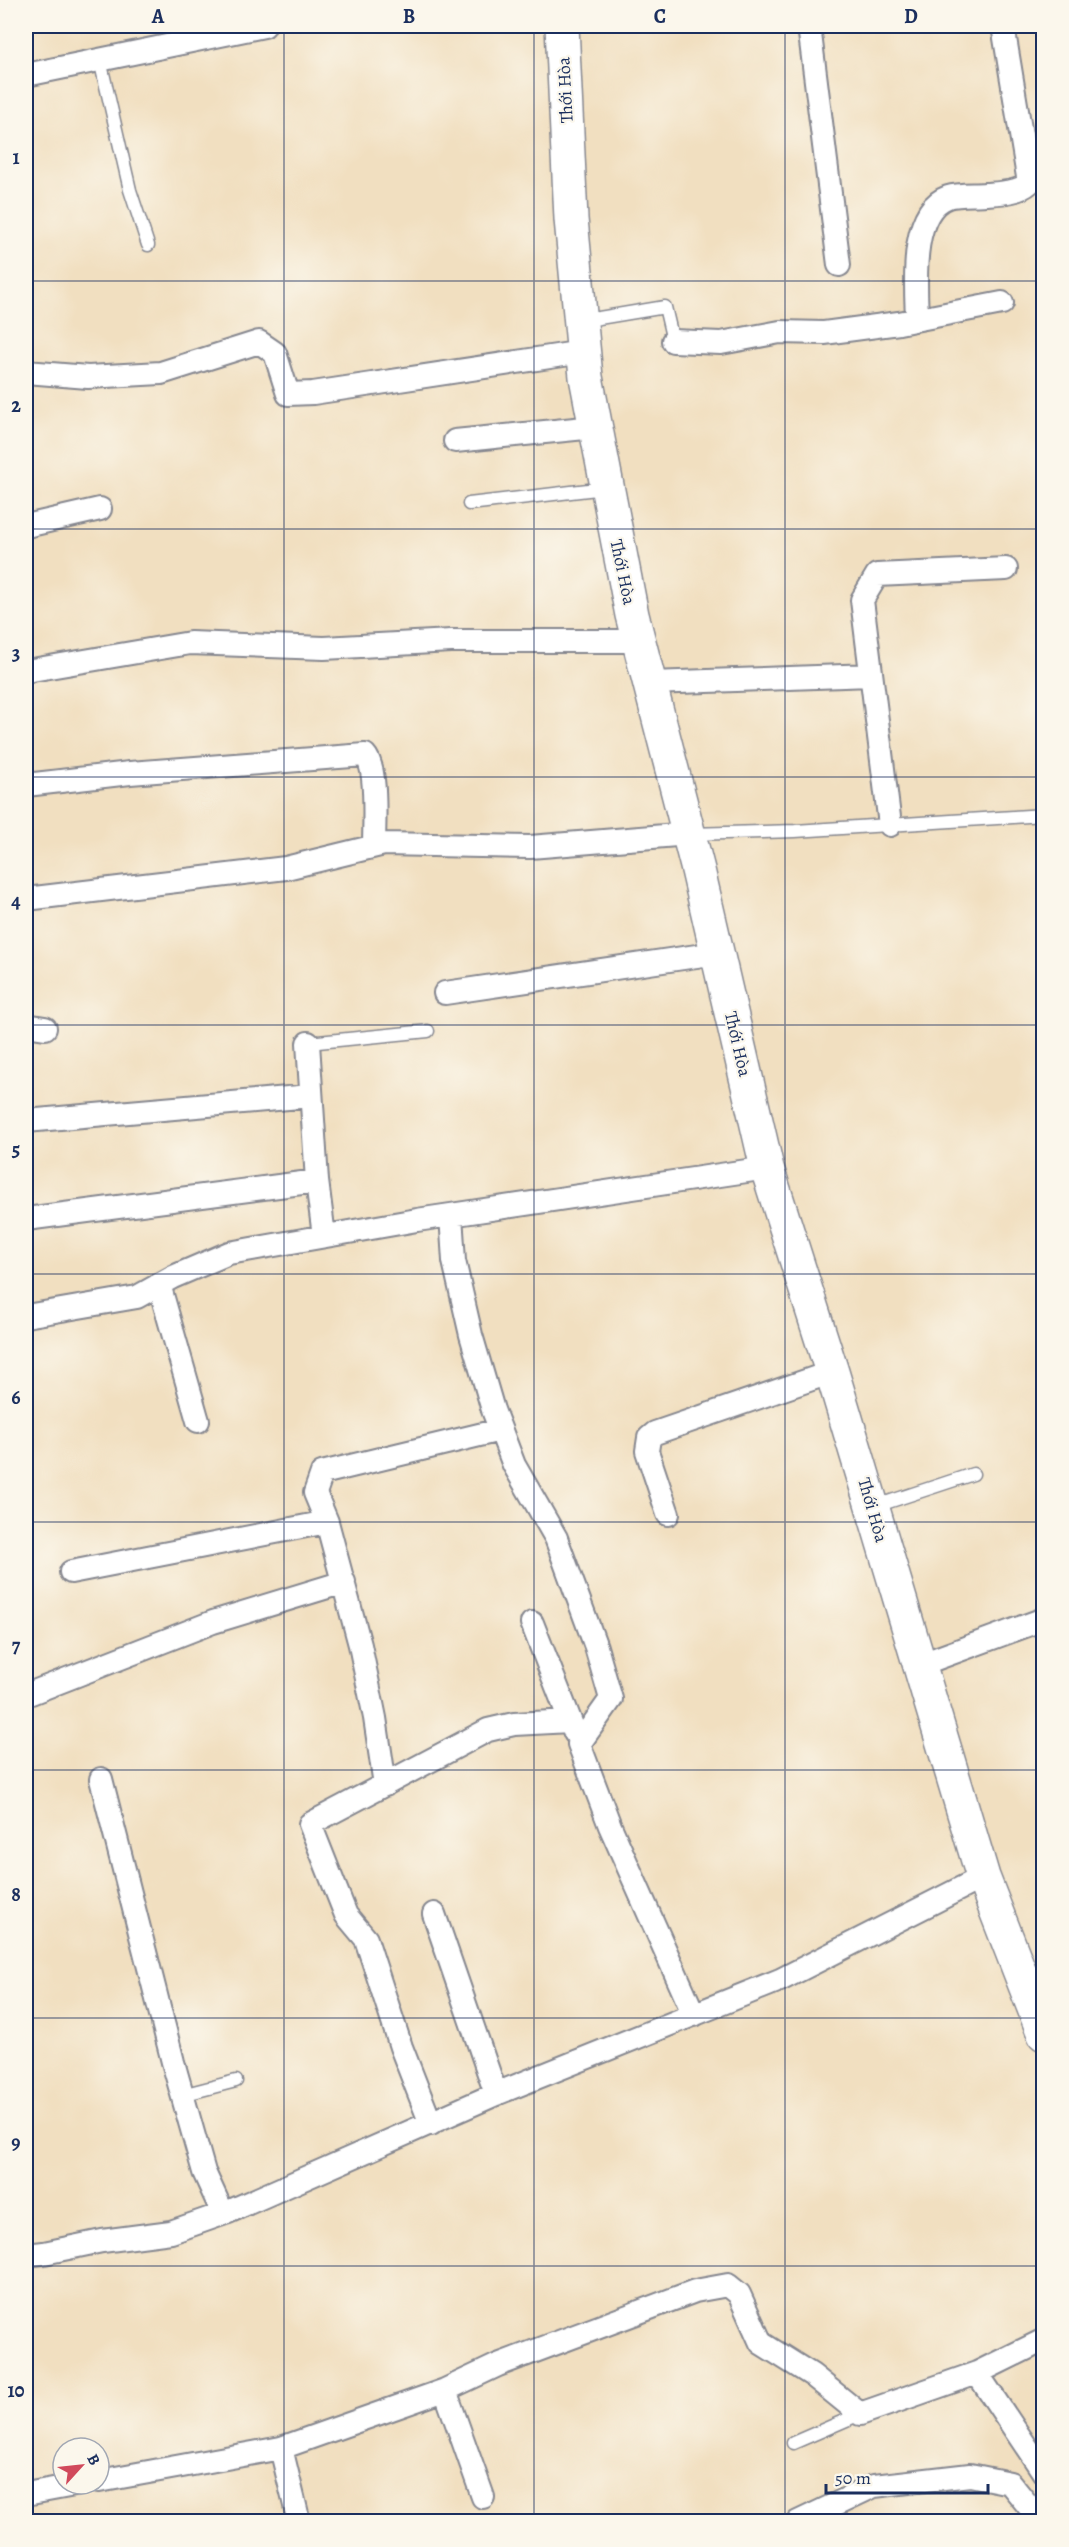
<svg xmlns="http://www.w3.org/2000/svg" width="1069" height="2547" font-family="Alegreya,serif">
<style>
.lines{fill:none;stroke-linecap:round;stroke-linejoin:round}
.lane-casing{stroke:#86878f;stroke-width:15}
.street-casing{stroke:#86878f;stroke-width:26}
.secondary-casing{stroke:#86878f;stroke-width:36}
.lane{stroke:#fff;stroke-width:12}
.street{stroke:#fff;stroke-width:22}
.secondary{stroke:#fff;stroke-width:33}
.grid{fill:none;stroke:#1b2f5e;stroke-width:1.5;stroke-opacity:0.55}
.labels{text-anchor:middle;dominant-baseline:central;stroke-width:4.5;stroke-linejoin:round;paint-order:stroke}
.street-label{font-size:18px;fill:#1b2f5e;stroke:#fbf7ec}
.neatline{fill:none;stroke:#1b2f5e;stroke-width:2}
.grid-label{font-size:20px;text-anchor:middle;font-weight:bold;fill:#1b2f5e}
</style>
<rect width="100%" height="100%" fill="#fbf7ec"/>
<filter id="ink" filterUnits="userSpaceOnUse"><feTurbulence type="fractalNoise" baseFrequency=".0167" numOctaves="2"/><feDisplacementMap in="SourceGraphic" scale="12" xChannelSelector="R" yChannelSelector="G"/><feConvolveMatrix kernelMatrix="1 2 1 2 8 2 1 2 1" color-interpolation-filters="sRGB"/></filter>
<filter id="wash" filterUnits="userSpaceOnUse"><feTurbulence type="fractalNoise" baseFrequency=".008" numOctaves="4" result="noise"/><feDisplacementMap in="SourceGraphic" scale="24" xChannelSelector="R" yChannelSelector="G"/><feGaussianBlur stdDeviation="1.35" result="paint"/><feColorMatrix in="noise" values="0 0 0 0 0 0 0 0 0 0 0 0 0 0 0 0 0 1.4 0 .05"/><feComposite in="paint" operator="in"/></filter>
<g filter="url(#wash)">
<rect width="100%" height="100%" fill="#f1dfc0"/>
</g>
<g filter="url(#ink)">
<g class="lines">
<defs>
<path id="lane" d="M 100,60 L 130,190 L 148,245
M 581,321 L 665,307 L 673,341
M 469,504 L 605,488
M 690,834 L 795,831 L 1044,815
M 308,1043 L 428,1031
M 873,1507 L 973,1474
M 182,2095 L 236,2081
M 793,2443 L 860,2414"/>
<path id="street" d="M 809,26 L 839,265
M 26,75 L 264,26
M 917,319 C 916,286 909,211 948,197 C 959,194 973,195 985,194 C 999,193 1018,193 1029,183 L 1003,26
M 673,341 L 721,343 L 780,332 L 824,333 L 899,323 L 1002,303
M 26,372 L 88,377 L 161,373 L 259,342 L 275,353 L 288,394 L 313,393 L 583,352
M 455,441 L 595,427
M 26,526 L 100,509
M 26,671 L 190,643 L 324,648 L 451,641 L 640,641
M 651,683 L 871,675
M 26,785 L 130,773 L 365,755 C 378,768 374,826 374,846
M 890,825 L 862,600 L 877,575 L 1006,569
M 26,899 L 286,868 L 384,844 L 530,847 L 689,834
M 445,993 L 717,953
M 26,1025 L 45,1028
M 308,1043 L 317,1181 L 324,1236
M 26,1121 L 311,1096
M 451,1215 L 454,1261 L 471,1335 L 493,1410 L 514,1465 L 556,1538 L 596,1647 L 611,1699 L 579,1744 L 610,1826 L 694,2015
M 26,1219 L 317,1181
M 159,1284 L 198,1421
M 26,1316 L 137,1297 L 173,1277 L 229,1253 L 417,1220 L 767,1168
M 668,1514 L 647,1451 L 649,1438 L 655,1433 L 832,1372
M 71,1572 L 327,1522
M 532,1623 L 575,1733
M 919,1665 L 1044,1619
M 26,1695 L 213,1622 L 344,1582
M 101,1779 L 173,2062 L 204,2172 L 220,2207 L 228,2212 L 496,2094 L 780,1980 L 983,1877
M 385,1785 L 375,1718 L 360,1645 L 327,1522 L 315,1493 L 322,1473 L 500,1430
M 434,1914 L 496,2094
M 431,2124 L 401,2047 L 366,1939 L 346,1915 L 310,1824 L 488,1730 L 514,1724 L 570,1721
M 26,2255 L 44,2253 L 102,2241 L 171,2232 L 228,2212
M 977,2373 L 1044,2340
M 445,2390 L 483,2497
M 281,2448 L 299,2522
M 99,2481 L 281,2448 L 445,2390 L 498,2365 L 695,2291 L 728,2285 L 739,2294 L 761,2343 L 812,2375 L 860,2414 L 977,2373 L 1044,2473
M 26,2494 L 80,2484
M 798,2522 L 874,2486 L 970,2475 L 1010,2483 L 1031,2509 L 1044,2511"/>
<path id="secondary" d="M 562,26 L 571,219 L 586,377 L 632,615 L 698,870 L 767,1168 L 832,1372 L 983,1877 L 1044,2034"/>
</defs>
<use href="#lane" class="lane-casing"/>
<use href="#street" class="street-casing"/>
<use href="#secondary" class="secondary-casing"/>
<use href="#lane" class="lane"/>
<use href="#street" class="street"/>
<use href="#secondary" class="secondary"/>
</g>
</g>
<path class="grid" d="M 284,26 L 284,2522M 534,26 L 534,2522M 785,26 L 785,2522M 26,281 L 1044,281M 26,529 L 1044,529M 26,777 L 1044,777M 26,1025 L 1044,1025M 26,1274 L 1044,1274M 26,1522 L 1044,1522M 26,1770 L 1044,1770M 26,2018 L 1044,2018M 26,2266 L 1044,2266"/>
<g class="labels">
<g class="street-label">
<text transform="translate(565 90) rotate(-93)">Thới Hòa</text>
<text transform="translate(623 572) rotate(78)">Thới Hòa</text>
<text transform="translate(738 1044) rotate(77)">Thới Hòa</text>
<text transform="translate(873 1510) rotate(74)">Thới Hòa</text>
</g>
</g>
<rect width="1069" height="2547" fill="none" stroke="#fbf7ec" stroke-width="66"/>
<g transform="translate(81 2466) rotate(63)"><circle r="28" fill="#fbf7ec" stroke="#a1a7b3" stroke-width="1.5"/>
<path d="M0-4.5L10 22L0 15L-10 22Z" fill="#d1495b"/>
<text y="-9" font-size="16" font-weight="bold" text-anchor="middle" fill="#1b2f5e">B</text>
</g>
<path d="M826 2484v9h162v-9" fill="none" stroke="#1b2f5e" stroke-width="3"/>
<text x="835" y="2484" font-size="18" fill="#1b2f5e" stroke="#fbf7ec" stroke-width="4.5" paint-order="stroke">50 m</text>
<rect x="33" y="33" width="1003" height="2481" class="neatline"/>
<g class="grid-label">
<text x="158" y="23">A</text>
<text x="409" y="23">B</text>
<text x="660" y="23">C</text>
<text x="911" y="23">D</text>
<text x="16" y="164">1</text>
<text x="16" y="412">2</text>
<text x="16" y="660">3</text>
<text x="16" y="908">4</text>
<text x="16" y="1156">5</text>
<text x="16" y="1404">6</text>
<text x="16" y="1652">7</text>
<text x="16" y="1901">8</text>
<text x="16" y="2149">9</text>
<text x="16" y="2397">10</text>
</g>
</svg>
